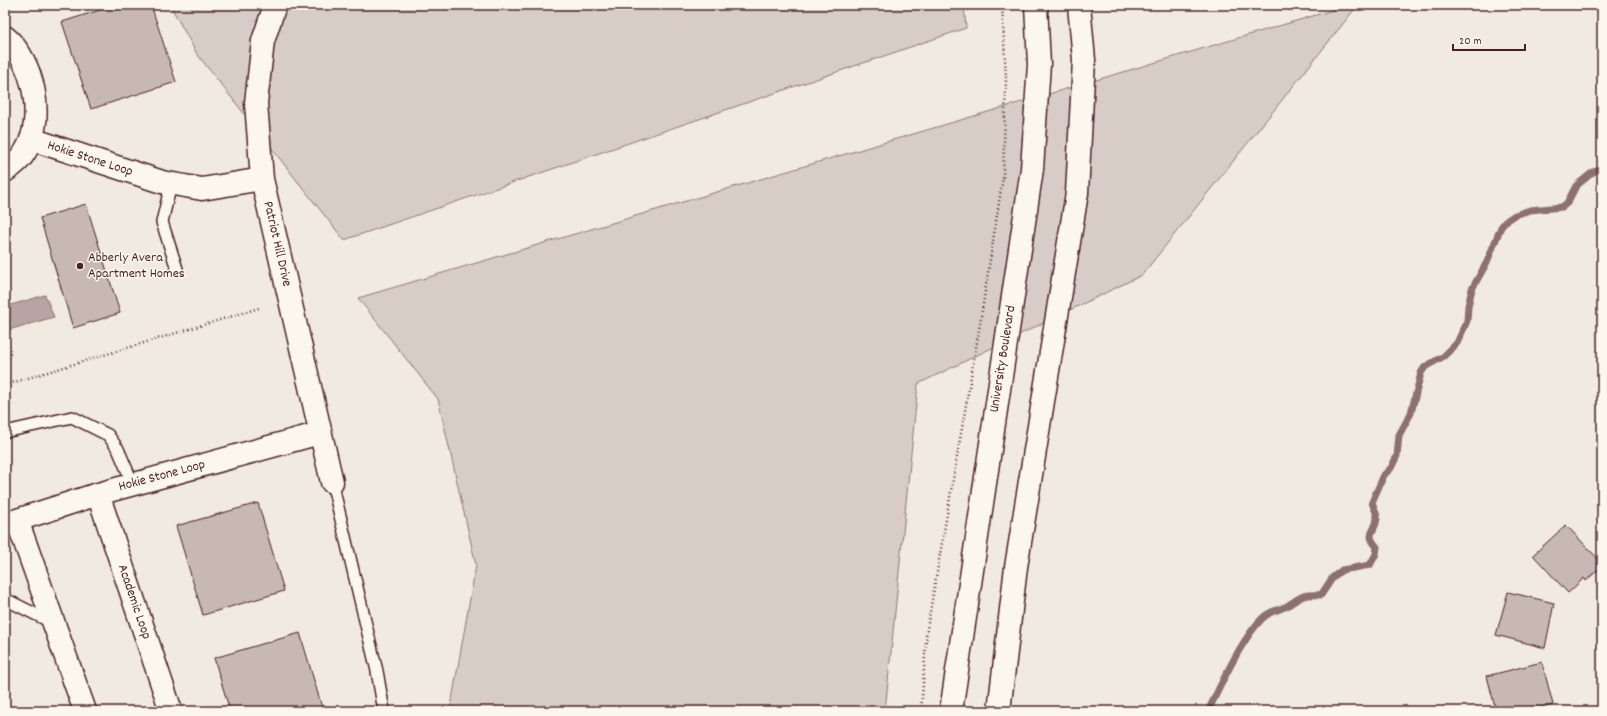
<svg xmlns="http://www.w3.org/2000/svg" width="1607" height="716" font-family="Dekko,sans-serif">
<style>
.green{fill:#d8ccc6;stroke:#917678}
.water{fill:#b8a4a2;stroke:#8c6f72}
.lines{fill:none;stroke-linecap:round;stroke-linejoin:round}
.stream{stroke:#8c6f72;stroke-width:7}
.building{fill:#c8b8b3;stroke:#4a1f2b}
.service-casing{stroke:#4a1f2b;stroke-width:14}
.minor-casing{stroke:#4a1f2b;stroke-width:25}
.secondary-casing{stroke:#4a1f2b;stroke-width:25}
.path{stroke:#4a1f2b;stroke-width:2.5;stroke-dasharray:1 3;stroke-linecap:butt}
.service{stroke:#fbf7ec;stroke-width:11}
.minor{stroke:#fbf7ec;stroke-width:22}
.secondary{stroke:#fbf7ec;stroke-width:22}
.poi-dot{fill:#4a1f2b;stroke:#fbf7ec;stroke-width:1.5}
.labels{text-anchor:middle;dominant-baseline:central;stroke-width:3;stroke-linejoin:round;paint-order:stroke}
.street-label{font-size:14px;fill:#4a1f2b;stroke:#fbf7ec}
.poi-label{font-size:14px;fill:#4a1f2b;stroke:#fbf7ec;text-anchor:start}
</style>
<rect width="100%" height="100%" fill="#f0eae0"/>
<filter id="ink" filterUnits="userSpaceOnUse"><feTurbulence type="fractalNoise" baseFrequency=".025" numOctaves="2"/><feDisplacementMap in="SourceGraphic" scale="8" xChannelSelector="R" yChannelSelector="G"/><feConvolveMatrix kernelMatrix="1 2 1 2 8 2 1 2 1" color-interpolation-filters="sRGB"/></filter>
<g filter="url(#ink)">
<path class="green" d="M 170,5 L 964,5 L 966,28 L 344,240 L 197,54 Z
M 1350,5 L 1358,5 L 1142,275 L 918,384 L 885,711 L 450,711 L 476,565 L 438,399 L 358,298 Z"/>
<path class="water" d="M 5,290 L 11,305 L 45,295 L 54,317 L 5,331 Z"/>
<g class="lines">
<path class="stream" d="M 1208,711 C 1221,685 1243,635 1265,616 C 1272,610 1280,610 1287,606 C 1303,596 1301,594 1321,595 L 1333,577 L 1342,570 L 1370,565 L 1376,554 L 1377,547 C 1364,532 1376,533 1377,518 C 1377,512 1373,507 1372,502 L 1384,475 L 1391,468 L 1397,456 L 1399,435 L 1411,413 L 1421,373 L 1425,367 L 1444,356 L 1457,343 L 1467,321 L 1468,306 L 1472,289 L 1487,262 L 1501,227 L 1506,221 L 1515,215 L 1530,210 L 1562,207 L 1567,203 L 1576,186 L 1593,172 L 1602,169"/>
</g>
<path class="building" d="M 116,5 L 151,5 L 176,82 L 91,109 L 62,22 Z
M 86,204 L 120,313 L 73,328 L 40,218 Z
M 258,503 L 284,591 L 203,615 L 176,526 Z
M 1566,525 L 1602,563 L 1602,566 L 1586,581 L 1584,578 L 1568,593 L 1533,555 Z
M 1508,592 L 1554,603 L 1545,648 L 1496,635 Z
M 300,633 L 323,711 L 230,711 L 214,658 Z
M 1542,662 L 1553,705 L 1529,711 L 1496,711 L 1487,676 Z"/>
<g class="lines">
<defs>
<path id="service" d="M 171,184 L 162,222 L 177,269
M 5,432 L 72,417 L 108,435 L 118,449 L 133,484
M 332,482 L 377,671 L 384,711
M 5,599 L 53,623"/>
<path id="minor" d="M 275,5 L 263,41 L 256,103 L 262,179 L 332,482
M 5,37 C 34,61 46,120 25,152 C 20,161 13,166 5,171
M 31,139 L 162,182 L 202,189 L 262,179
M 98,494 L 171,711
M 17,520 L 85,711
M 5,524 L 98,494 L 320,433"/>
<path id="secondary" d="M 951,711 L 1032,169 L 1039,64 L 1036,5
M 999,711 L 1016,567 L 1077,193 L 1084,60 L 1079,5"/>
</defs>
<use href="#service" class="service-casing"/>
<use href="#minor" class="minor-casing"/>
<use href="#secondary" class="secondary-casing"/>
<path class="path" d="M 5,385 L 259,308
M 921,711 L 927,629 L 978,336 L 1003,177 L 1006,78 L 1002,5"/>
<use href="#service" class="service"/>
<use href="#minor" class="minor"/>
<use href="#secondary" class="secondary"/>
</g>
</g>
<circle class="poi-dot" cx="80" cy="266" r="4"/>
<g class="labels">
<g class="street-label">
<text transform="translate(90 159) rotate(18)">Hokie Stone Loop</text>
<text transform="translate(277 244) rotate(77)">Patriot Hill Drive</text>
<text transform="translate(1003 359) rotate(-81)">University Boulevard</text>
<text transform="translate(162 476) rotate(-15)">Hokie Stone Loop</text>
<text transform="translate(134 602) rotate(71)">Academic Loop</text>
</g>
<g class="poi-label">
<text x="88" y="258">Abberly Avera<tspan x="88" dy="16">Apartment Homes</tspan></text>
</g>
</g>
<rect width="1607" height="716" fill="none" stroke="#fbf7ec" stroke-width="20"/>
<rect x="10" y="10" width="1587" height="696" fill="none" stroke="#4a1f2b" stroke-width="1.5" filter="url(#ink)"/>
<path d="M1453 44v6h72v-6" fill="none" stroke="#4a1f2b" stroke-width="2"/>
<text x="1459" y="44" font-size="12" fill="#4a1f2b" stroke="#fbf7ec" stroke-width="3" paint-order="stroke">20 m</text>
</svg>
